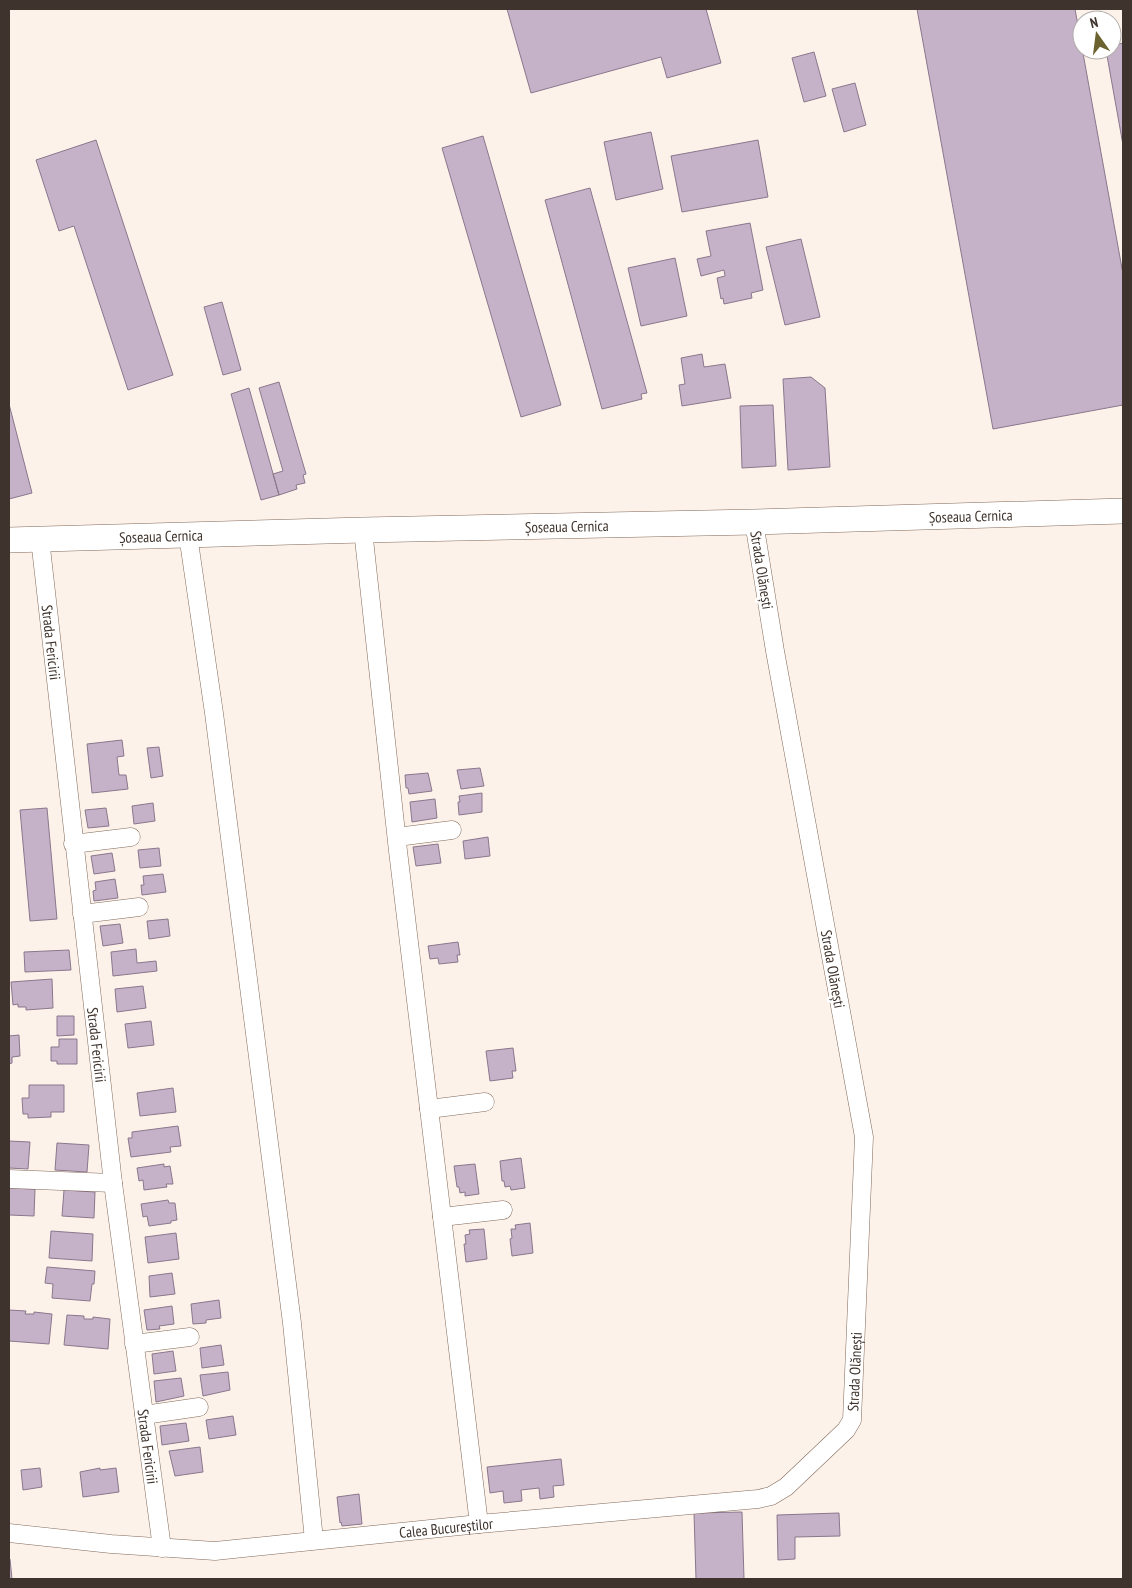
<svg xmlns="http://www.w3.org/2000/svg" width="1132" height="1588" font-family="'PT Sans Narrow',sans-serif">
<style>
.building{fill:#c5b1c8;stroke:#8a778c}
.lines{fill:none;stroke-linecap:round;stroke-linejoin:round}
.street-casing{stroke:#816a59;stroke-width:19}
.secondary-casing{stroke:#816a59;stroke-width:26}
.street{stroke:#fff;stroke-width:18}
.secondary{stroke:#fff;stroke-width:25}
.labels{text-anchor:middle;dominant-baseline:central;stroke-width:5;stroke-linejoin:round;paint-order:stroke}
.street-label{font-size:15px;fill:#3f342d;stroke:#fff}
</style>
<rect width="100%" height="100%" fill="#fdf2ea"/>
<path class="building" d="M 507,9 L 706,9 L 721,63 L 667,78 L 661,57 L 531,93 Z
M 917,9 L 1075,9 L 1123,274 L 1123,405 L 993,429 Z
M 1123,43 L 1123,145 L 1106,50 L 1112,50 L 1112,46 Z
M 814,52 L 826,96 L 804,102 L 792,58 Z
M 855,83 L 866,125 L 844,132 L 832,89 Z
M 651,132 L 663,189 L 616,200 L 604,142 Z
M 483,136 L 561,405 L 521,417 L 442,148 Z
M 96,140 L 173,375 L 128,390 L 74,226 L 59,231 L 36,160 Z
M 758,140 L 768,197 L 682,212 L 671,156 Z
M 590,188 L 647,393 L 641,394 L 642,399 L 602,409 L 545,200 Z
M 750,223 L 763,290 L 751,293 L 752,298 L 724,304 L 723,298 L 721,299 L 717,278 L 725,276 L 724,270 L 701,276 L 697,259 L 711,256 L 706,231 Z
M 801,239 L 820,317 L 785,325 L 766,247 Z
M 675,258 L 687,316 L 641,326 L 628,268 Z
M 222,302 L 241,370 L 223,375 L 204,307 Z
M 702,354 L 704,367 L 725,364 L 731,398 L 682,406 L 679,385 L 685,384 L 681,358 Z
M 811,377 L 825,388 L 830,467 L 788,470 L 783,379 Z
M 279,382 L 306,474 L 303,475 L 305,483 L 296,485 L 297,489 L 279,495 L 273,474 L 283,471 L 259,388 Z
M 249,388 L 279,495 L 261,500 L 231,394 Z
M 9,404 L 32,493 L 9,499 Z
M 773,405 L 776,466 L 742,468 L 740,406 Z
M 122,740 L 124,756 L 117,757 L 119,775 L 126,775 L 128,789 L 92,793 L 87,744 Z
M 159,747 L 163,776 L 151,778 L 147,748 Z
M 480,768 L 484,786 L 461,789 L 457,770 Z
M 428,773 L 432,791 L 409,794 L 408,788 L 406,788 L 405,775 Z
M 482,793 L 482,812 L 459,815 L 458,802 L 460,802 L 459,796 Z
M 435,799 L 437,818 L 412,822 L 410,802 Z
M 153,803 L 155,821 L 134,824 L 132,806 Z
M 47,808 L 57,919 L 30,921 L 20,810 Z
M 106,808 L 109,826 L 88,828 L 85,810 Z
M 488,837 L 490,856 L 465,859 L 463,841 Z
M 438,844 L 441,863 L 416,866 L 413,847 Z
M 159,848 L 161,866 L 140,868 L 138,850 Z
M 112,853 L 115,871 L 94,874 L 91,856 Z
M 163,874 L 166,892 L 142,895 L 141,885 L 144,885 L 143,876 Z
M 115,879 L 118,898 L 94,901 L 93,891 L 96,890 L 95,882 Z
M 168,919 L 170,936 L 149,939 L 147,921 Z
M 120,924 L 123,943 L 103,946 L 100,926 Z
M 458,942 L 460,955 L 457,955 L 458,962 L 439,964 L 438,958 L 430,959 L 428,946 Z
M 136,949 L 137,963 L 156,961 L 157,971 L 113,976 L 111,952 Z
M 69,950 L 71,970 L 25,972 L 24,952 Z
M 52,979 L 53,1008 L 26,1010 L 26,1007 L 18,1007 L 18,1004 L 13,1005 L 11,982 Z
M 143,986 L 146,1008 L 117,1012 L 115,989 Z
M 57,1016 L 74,1016 L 74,1035 L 57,1036 Z
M 151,1021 L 154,1045 L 128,1048 L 125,1024 Z
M 19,1035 L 20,1056 L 12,1057 L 12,1063 L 9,1064 L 9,1036 Z
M 59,1039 L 77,1039 L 77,1064 L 57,1064 L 57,1061 L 51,1061 L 51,1047 L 59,1047 Z
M 513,1048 L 516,1071 L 512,1071 L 513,1078 L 490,1081 L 486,1051 Z
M 29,1085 L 64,1085 L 64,1112 L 51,1112 L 51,1117 L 28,1118 L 28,1114 L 23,1114 L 22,1098 L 29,1098 Z
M 173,1088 L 176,1112 L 140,1116 L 137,1093 Z
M 178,1126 L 181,1146 L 170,1147 L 171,1152 L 131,1157 L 128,1138 L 132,1138 L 132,1132 Z
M 9,1141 L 30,1142 L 28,1169 L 9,1168 Z
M 57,1143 L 89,1145 L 87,1172 L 55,1170 Z
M 521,1158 L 525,1188 L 511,1190 L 510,1186 L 505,1187 L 504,1181 L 502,1181 L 500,1161 Z
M 164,1164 L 164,1167 L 170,1166 L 173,1184 L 166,1184 L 167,1187 L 144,1190 L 143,1180 L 139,1181 L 137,1168 Z
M 475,1164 L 479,1194 L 465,1196 L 465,1192 L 460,1193 L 459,1187 L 457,1187 L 454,1166 Z
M 9,1188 L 35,1189 L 34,1216 L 9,1215 Z
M 64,1190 L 95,1192 L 94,1218 L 62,1216 Z
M 168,1200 L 169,1203 L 175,1203 L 177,1220 L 171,1221 L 171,1223 L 149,1226 L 147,1216 L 143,1217 L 141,1204 Z
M 530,1223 L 533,1253 L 512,1256 L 510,1239 L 512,1238 L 511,1229 L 516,1229 L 515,1225 Z
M 484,1229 L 487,1259 L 466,1262 L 464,1244 L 466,1244 L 465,1235 L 470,1234 L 469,1230 Z
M 51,1231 L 93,1234 L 92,1261 L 49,1258 Z
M 176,1233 L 179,1259 L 148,1263 L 145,1237 Z
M 47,1267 L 95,1271 L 94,1284 L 92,1284 L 90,1301 L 52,1298 L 53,1284 L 45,1283 Z
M 172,1273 L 175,1294 L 150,1297 L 149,1276 Z
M 219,1300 L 221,1318 L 206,1320 L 206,1323 L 193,1324 L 191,1304 Z
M 172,1306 L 174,1324 L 159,1326 L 160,1329 L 147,1330 L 144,1310 Z
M 9,1310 L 26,1311 L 25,1314 L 34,1314 L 34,1312 L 52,1314 L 49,1344 L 9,1341 Z
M 67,1315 L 84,1316 L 84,1319 L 93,1319 L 93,1317 L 110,1319 L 108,1349 L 64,1345 Z
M 221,1345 L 224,1365 L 202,1368 L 200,1348 Z
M 173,1351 L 176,1371 L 154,1374 L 152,1354 Z
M 228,1372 L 230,1390 L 203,1396 L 200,1375 Z
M 181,1378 L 184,1396 L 156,1402 L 154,1381 Z
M 233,1416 L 236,1435 L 209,1439 L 206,1420 Z
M 186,1423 L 189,1441 L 162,1445 L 160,1426 Z
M 200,1447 L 203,1472 L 175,1476 L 169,1451 Z
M 561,1459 L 564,1485 L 553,1486 L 554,1497 L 540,1499 L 539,1488 L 521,1490 L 522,1501 L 504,1503 L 503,1491 L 490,1493 L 487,1467 Z
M 40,1468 L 42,1487 L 23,1490 L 21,1470 Z
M 100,1468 L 100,1470 L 116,1468 L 119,1492 L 83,1497 L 80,1472 Z
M 359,1494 L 362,1524 L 342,1526 L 341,1522 L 340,1523 L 337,1497 Z
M 742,1512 L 744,1579 L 696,1579 L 694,1513 Z
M 839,1513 L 840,1536 L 795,1537 L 795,1559 L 778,1560 L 777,1515 Z
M 9,1559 L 10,1559 L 12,1579 L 9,1579 Z"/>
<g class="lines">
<defs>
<g id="street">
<path d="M 363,530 L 398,851 L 479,1524"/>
<path d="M 188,535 L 214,713 L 292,1323 L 314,1540"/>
<path id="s1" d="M 40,539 L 113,1183 L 162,1548"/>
<path d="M 397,837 L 452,830"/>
<path d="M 73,844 L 131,837"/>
<path d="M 82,914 L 139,907"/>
<path d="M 429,1109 L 485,1102"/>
<path d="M 9,1179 L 113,1183"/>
<path d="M 442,1217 L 503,1210"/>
<path d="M 134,1344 L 190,1337"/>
<path d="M 144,1415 L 199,1407"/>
<path id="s2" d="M 9,1533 L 111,1544 L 215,1551 L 479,1524 L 758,1499 L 771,1496 L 786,1487 L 846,1430 L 852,1420 L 864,1137 L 775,651 L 754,522"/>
</g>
<g id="secondary">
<path id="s3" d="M 9,540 L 363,530 L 754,522 L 1123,511"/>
</g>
</defs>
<use href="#street" class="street-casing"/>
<use href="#secondary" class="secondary-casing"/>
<use href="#street" class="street"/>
<use href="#secondary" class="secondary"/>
</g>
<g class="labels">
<g class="street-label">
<text stroke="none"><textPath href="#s3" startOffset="962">Șoseaua Cernica</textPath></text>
<text stroke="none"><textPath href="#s3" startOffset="558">Șoseaua Cernica</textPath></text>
<text stroke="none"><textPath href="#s3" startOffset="152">Șoseaua Cernica</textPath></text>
<text transform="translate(762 570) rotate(81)">Strada Olănești</text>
<text stroke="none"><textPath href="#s1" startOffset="104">Strada Fericirii</textPath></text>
<text transform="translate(833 969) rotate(80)">Strada Olănești</text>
<text stroke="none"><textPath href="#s1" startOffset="509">Strada Fericirii</textPath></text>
<text stroke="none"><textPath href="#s2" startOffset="926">Strada Olănești</textPath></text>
<text stroke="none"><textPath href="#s1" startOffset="914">Strada Fericirii</textPath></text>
<text stroke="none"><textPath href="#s2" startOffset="439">Calea Bucureștilor</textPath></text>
</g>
</g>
<rect width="1132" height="1588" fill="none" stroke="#3f342d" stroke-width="20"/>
<g transform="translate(1097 35) rotate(346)"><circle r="24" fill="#ffffff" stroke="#b2aeab"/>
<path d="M0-4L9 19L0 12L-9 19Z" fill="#6c622f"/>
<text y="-8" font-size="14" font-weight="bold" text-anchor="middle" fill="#3f342d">N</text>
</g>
</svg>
